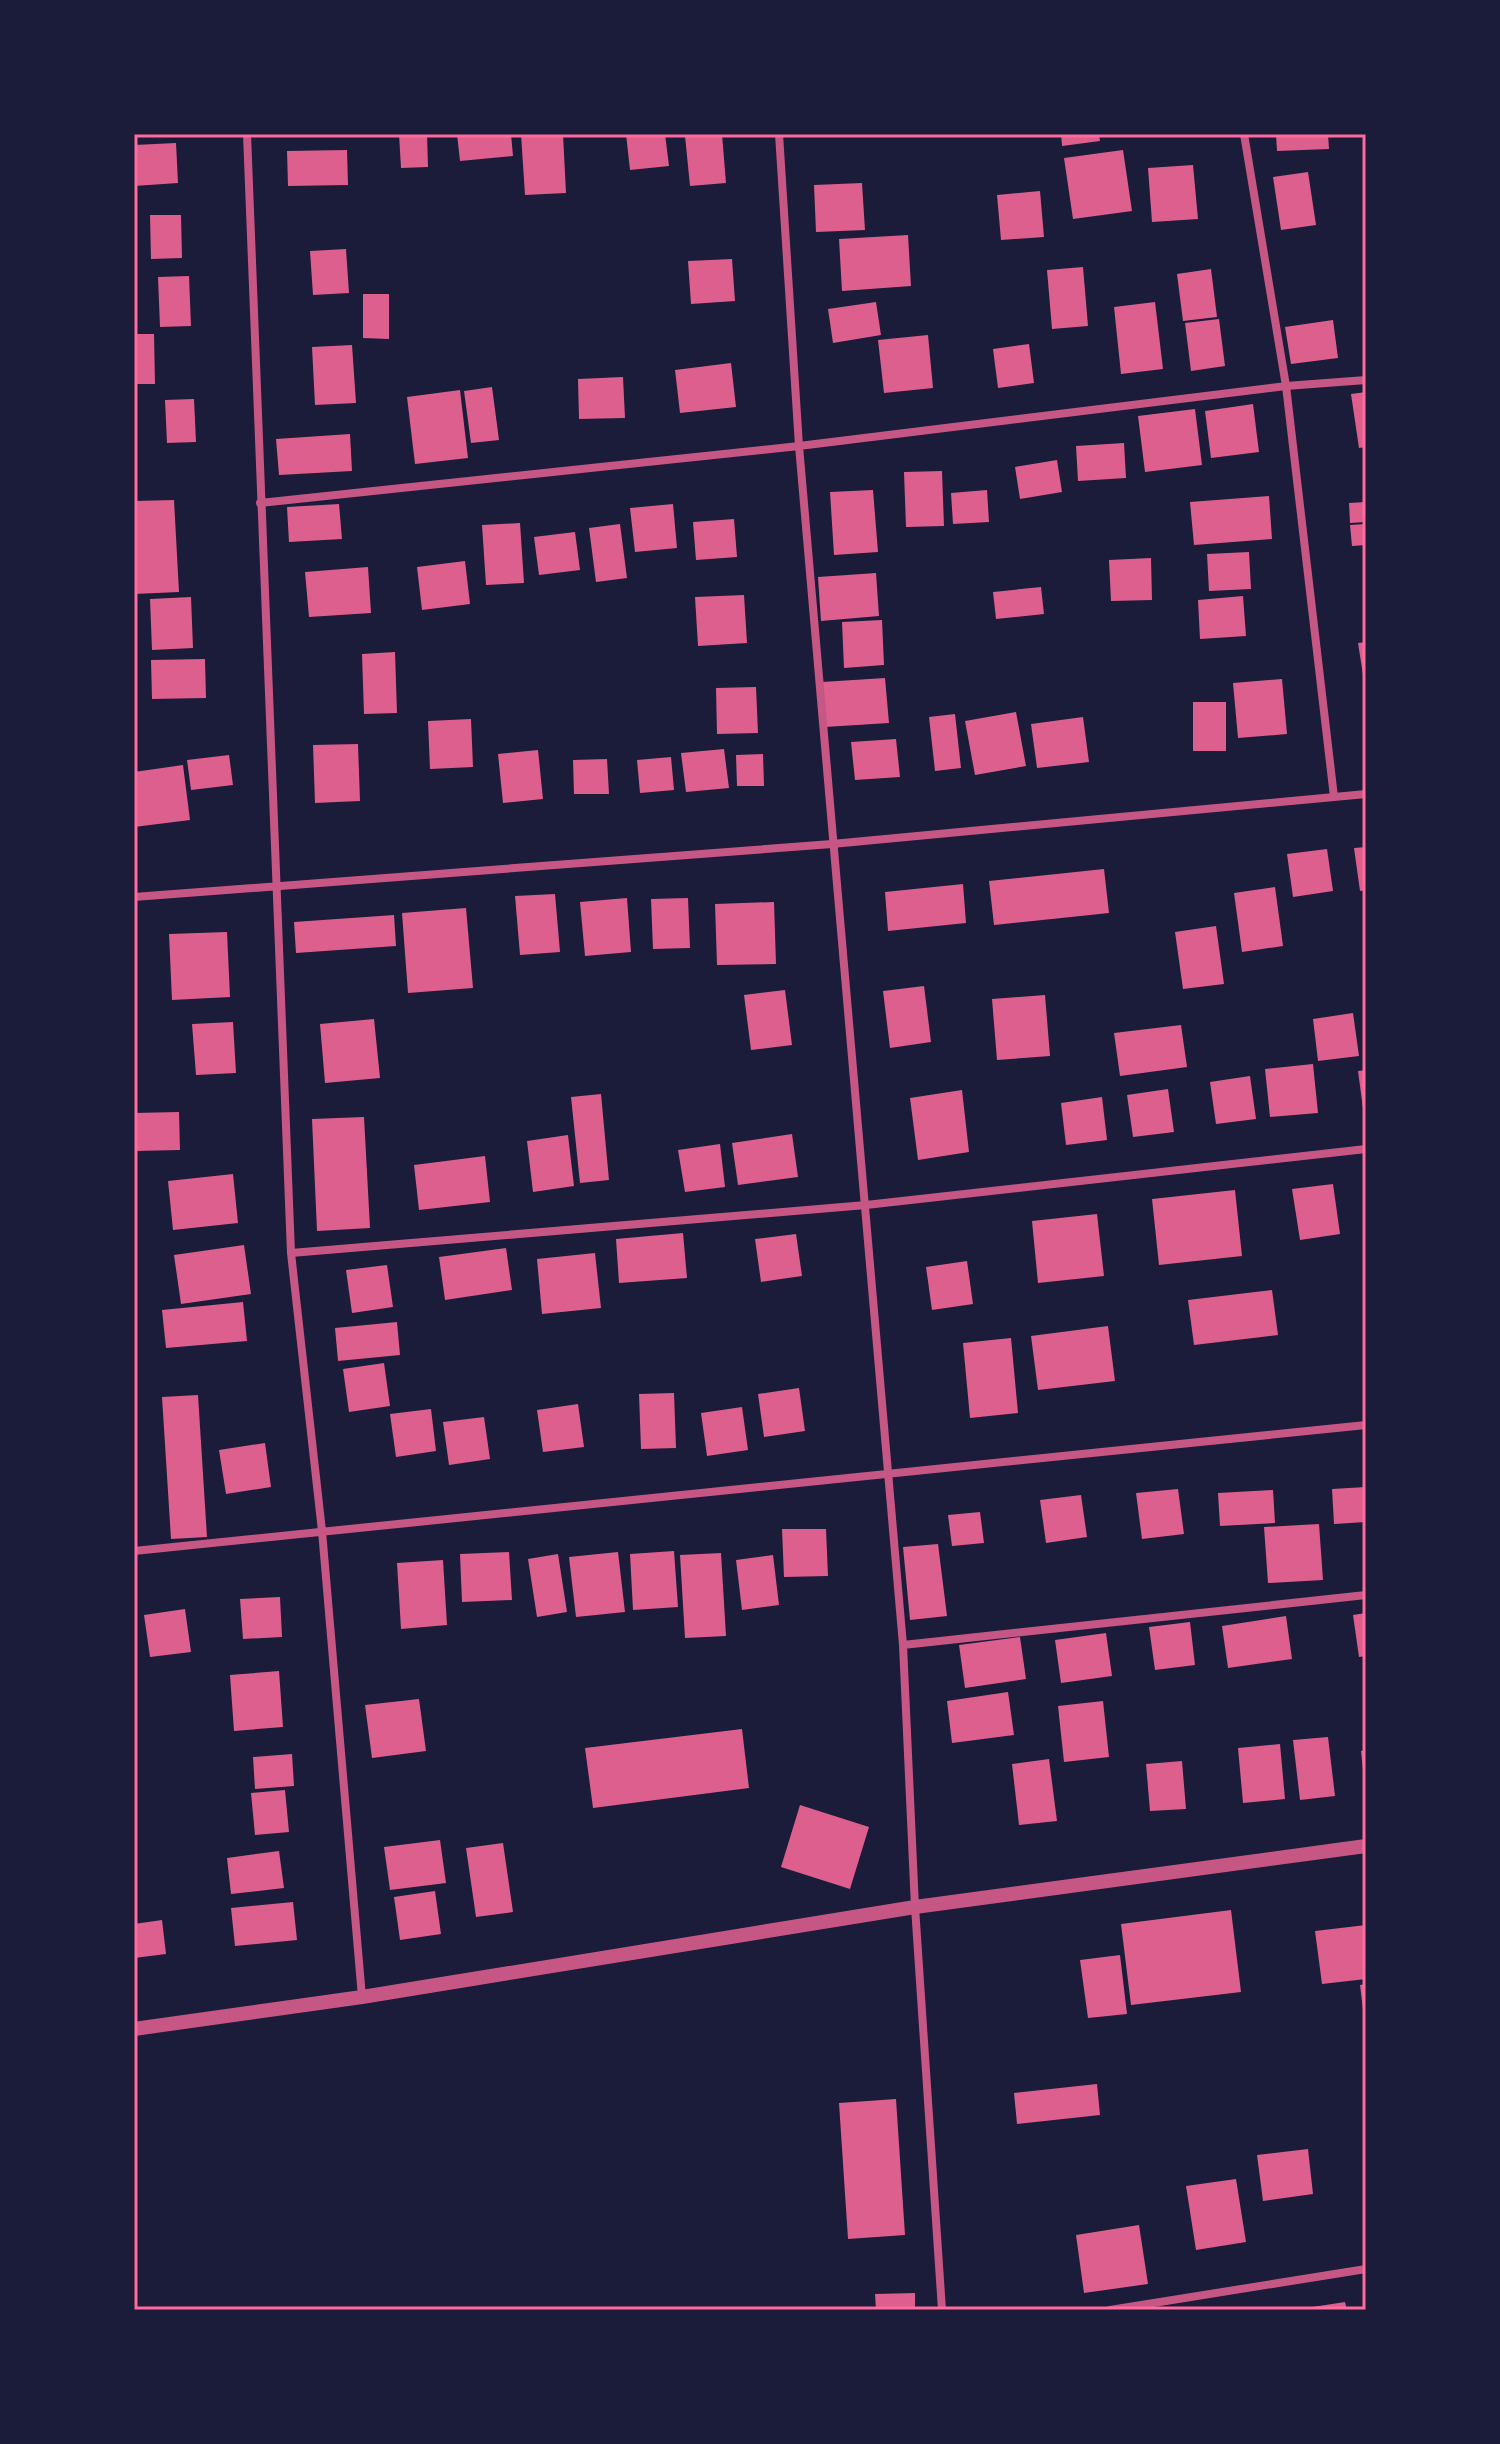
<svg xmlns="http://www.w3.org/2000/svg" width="1500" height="2444" font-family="Commissioner,sans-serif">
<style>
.building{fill:#dd5f8e}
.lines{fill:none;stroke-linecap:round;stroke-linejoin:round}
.minor{stroke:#c65784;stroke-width:8}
.tertiary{stroke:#c65784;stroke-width:14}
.neatline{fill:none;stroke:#ff6b9d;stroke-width:3}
</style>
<rect width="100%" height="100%" fill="#1b1b3a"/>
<path class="building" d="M 399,134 L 427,134 L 428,167 L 401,168 Z
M 457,134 L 511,134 L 513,156 L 460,161 Z
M 521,134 L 563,134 L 566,193 L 525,195 Z
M 626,134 L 665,134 L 669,166 L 630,170 Z
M 722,134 L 726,183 L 690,186 L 685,136 Z
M 1061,134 L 1099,134 L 1100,141 L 1062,146 Z
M 1276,134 L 1328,134 L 1329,149 L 1277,151 Z
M 176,143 L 178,183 L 134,186 L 134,145 Z
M 347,150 L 348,185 L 288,186 L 287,151 Z
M 1123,150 L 1132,211 L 1073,219 L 1064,158 Z
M 1193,165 L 1198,219 L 1152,222 L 1148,168 Z
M 1308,172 L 1316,225 L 1281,230 L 1273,177 Z
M 862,183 L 865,230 L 816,232 L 814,185 Z
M 1040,191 L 1044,237 L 1001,240 L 997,195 Z
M 150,215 L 181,215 L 182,258 L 151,259 Z
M 908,235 L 911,286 L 842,291 L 839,239 Z
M 346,249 L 349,293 L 313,295 L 310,251 Z
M 732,259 L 735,301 L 691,304 L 688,261 Z
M 1083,267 L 1088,326 L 1052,329 L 1047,270 Z
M 1211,269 L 1217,317 L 1183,321 L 1177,274 Z
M 189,276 L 191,326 L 160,327 L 158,277 Z
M 363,294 L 389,294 L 389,339 L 363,338 Z
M 876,302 L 881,335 L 833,343 L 828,309 Z
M 1155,302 L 1163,369 L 1121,374 L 1114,307 Z
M 1219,319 L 1225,366 L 1191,371 L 1185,323 Z
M 1333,320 L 1338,358 L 1291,364 L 1285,327 Z
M 134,334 L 154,334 L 155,384 L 134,384 Z
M 928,335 L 933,388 L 884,393 L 878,340 Z
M 1029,344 L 1034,383 L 998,388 L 993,349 Z
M 352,345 L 356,403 L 315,405 L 312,347 Z
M 731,363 L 736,407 L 680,413 L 675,370 Z
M 623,377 L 625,418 L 579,419 L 578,379 Z
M 492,387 L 499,440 L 471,443 L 464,391 Z
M 460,390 L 468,458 L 415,464 L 407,397 Z
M 1366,392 L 1366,447 L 1359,448 L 1351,394 Z
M 194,399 L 196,442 L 167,443 L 165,400 Z
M 1253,404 L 1259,452 L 1211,458 L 1205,411 Z
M 1195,409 L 1202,465 L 1145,472 L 1138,416 Z
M 350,434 L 352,471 L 279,475 L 276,439 Z
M 1124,443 L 1126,478 L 1078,481 L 1076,446 Z
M 1057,460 L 1062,492 L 1020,499 L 1015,467 Z
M 942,471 L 944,526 L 906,527 L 904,472 Z
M 873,490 L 878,552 L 834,555 L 830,492 Z
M 987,490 L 989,522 L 953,524 L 951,493 Z
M 1269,496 L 1272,539 L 1194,545 L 1190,502 Z
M 174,500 L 179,592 L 134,594 L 134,501 Z
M 1366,502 L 1366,522 L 1350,523 L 1349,503 Z
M 339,504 L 342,539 L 289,542 L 287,507 Z
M 673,504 L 677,548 L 635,552 L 630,508 Z
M 734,519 L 737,557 L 696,560 L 693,522 Z
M 520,523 L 524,583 L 486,585 L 482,525 Z
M 620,524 L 627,578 L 596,582 L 589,528 Z
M 1366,524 L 1366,545 L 1352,546 L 1350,525 Z
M 575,532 L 580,570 L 539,575 L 534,537 Z
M 1249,552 L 1251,589 L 1209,591 L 1207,554 Z
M 1151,558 L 1152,600 L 1111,601 L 1109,560 Z
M 465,561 L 470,604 L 422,610 L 417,567 Z
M 368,567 L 371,613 L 309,617 L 305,572 Z
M 876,573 L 879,616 L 821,621 L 818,577 Z
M 1041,587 L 1044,614 L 996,619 L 993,592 Z
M 744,595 L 747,643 L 698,646 L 695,597 Z
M 1243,596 L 1246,636 L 1200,639 L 1198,600 Z
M 191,597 L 193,648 L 152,650 L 150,599 Z
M 882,620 L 884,665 L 844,668 L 842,622 Z
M 1366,642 L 1366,681 L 1364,681 L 1358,643 Z
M 395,652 L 397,713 L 364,714 L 362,654 Z
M 205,659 L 206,698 L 152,699 L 151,660 Z
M 885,678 L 889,723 L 825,727 L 822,682 Z
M 1282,679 L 1287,734 L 1238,738 L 1233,683 Z
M 756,687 L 758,733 L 717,734 L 716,688 Z
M 1193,702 L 1226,702 L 1226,751 L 1193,751 Z
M 1016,712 L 1026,766 L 975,775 L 965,721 Z
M 955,714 L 961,768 L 935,771 L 929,717 Z
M 1083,717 L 1089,762 L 1037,768 L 1031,724 Z
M 471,719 L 473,767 L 430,769 L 428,721 Z
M 896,739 L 900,777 L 855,780 L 851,742 Z
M 358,744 L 360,801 L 315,803 L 313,745 Z
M 724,749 L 729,788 L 686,792 L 681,753 Z
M 538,750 L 543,799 L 503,803 L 498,754 Z
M 763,754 L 764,786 L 737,786 L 736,755 Z
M 229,755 L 233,785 L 191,790 L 187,760 Z
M 671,757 L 674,790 L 640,793 L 637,760 Z
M 607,759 L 609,794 L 574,794 L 573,760 Z
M 183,765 L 190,820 L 134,827 L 134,772 Z
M 1366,847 L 1366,890 L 1360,891 L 1354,848 Z
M 1327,849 L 1333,891 L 1293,897 L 1287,854 Z
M 1104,869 L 1109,913 L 994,925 L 989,881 Z
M 963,884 L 966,923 L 888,931 L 885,892 Z
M 1275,887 L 1283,946 L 1242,952 L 1234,893 Z
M 555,894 L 560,952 L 520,955 L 515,896 Z
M 627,898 L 631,952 L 585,956 L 580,902 Z
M 688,898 L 690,948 L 653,949 L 651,899 Z
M 774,902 L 776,964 L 717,965 L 715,904 Z
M 466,908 L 473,988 L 408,993 L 402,913 Z
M 394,915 L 396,946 L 296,953 L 294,922 Z
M 1216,926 L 1224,984 L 1183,989 L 1175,932 Z
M 227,932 L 230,997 L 172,1000 L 169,934 Z
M 924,986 L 931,1042 L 890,1048 L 883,991 Z
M 785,990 L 792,1045 L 751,1050 L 744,995 Z
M 1045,995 L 1050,1056 L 997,1060 L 992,999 Z
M 1353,1013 L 1359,1056 L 1318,1061 L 1313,1019 Z
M 374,1019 L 380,1078 L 325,1083 L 320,1024 Z
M 233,1022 L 236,1073 L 196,1075 L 192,1024 Z
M 1181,1025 L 1187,1067 L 1120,1076 L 1114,1033 Z
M 1313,1064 L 1318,1113 L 1270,1117 L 1265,1069 Z
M 1366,1070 L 1366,1116 L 1364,1116 L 1358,1071 Z
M 1250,1076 L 1256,1119 L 1216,1124 L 1210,1082 Z
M 1168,1089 L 1174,1132 L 1133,1137 L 1127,1095 Z
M 962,1090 L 969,1152 L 918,1160 L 910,1098 Z
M 601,1094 L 609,1180 L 580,1183 L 571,1097 Z
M 1102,1097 L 1107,1140 L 1066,1145 L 1061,1103 Z
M 179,1112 L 180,1150 L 134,1151 L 134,1113 Z
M 364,1117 L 370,1228 L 317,1231 L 312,1119 Z
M 792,1134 L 798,1177 L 738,1185 L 732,1143 Z
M 568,1135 L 574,1186 L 533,1192 L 527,1141 Z
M 720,1144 L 725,1187 L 685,1192 L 678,1150 Z
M 485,1156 L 490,1202 L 419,1210 L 414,1165 Z
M 233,1174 L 238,1223 L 173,1230 L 168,1181 Z
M 1333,1184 L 1340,1234 L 1300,1240 L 1292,1189 Z
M 1235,1190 L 1242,1256 L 1159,1265 L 1152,1199 Z
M 1097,1214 L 1104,1276 L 1038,1283 L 1032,1221 Z
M 683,1233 L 687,1278 L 619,1283 L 616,1239 Z
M 796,1234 L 802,1276 L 761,1282 L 755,1239 Z
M 244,1245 L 251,1294 L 181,1304 L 174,1255 Z
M 506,1248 L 512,1290 L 445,1300 L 439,1257 Z
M 595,1253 L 601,1308 L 542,1314 L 537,1259 Z
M 967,1261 L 973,1304 L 932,1310 L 926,1267 Z
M 387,1265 L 393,1307 L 352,1313 L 346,1270 Z
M 1272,1290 L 1278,1335 L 1194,1345 L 1188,1300 Z
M 243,1302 L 247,1341 L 166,1348 L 162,1310 Z
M 397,1322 L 400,1355 L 338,1361 L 335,1328 Z
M 1108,1326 L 1115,1381 L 1038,1390 L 1031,1336 Z
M 1011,1338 L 1018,1413 L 970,1418 L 963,1343 Z
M 384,1363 L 390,1406 L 349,1412 L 343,1369 Z
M 799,1388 L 805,1431 L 764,1437 L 758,1394 Z
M 674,1393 L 676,1448 L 641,1449 L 639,1394 Z
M 198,1395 L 207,1537 L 171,1539 L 162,1397 Z
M 578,1404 L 584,1447 L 543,1452 L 537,1410 Z
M 742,1407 L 748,1450 L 707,1456 L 701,1413 Z
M 431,1409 L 436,1451 L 396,1457 L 390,1414 Z
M 484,1417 L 490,1459 L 449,1465 L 443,1422 Z
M 265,1443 L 271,1487 L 226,1494 L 219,1450 Z
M 1366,1487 L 1366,1522 L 1334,1524 L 1332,1489 Z
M 1178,1489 L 1184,1534 L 1142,1539 L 1136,1493 Z
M 1273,1490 L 1275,1523 L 1220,1526 L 1218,1493 Z
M 1081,1495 L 1087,1537 L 1046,1543 L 1040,1500 Z
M 980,1512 L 984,1543 L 952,1546 L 948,1515 Z
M 1319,1524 L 1323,1580 L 1268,1583 L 1264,1527 Z
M 782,1529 L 826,1529 L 828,1576 L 784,1577 Z
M 938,1544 L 947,1616 L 910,1620 L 903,1547 Z
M 674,1551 L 678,1607 L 633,1610 L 630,1554 Z
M 509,1552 L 512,1600 L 462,1602 L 460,1554 Z
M 618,1552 L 625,1612 L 576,1617 L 569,1557 Z
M 721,1553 L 726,1636 L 685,1638 L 680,1555 Z
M 558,1554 L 567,1612 L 537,1617 L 528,1559 Z
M 773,1555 L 779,1605 L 742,1610 L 736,1560 Z
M 443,1560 L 447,1625 L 401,1629 L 397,1563 Z
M 280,1597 L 282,1637 L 243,1639 L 240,1599 Z
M 185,1609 L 191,1652 L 150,1657 L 144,1615 Z
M 1366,1613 L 1366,1656 L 1359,1657 L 1353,1615 Z
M 1286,1616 L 1292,1659 L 1228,1668 L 1222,1626 Z
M 1190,1622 L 1195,1665 L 1155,1670 L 1149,1627 Z
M 1106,1633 L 1112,1676 L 1061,1683 L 1055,1640 Z
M 1020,1637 L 1026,1679 L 965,1688 L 959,1645 Z
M 279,1671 L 283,1727 L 234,1731 L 230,1675 Z
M 1008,1692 L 1014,1735 L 952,1743 L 947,1701 Z
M 419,1699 L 426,1751 L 372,1758 L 365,1705 Z
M 1103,1701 L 1109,1757 L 1064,1762 L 1058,1706 Z
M 742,1729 L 749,1788 L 593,1808 L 585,1748 Z
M 1328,1737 L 1335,1796 L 1300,1800 L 1293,1740 Z
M 1280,1744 L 1285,1799 L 1243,1803 L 1238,1748 Z
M 1366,1750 L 1366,1779 L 1364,1779 L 1361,1751 Z
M 292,1754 L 294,1786 L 255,1789 L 253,1757 Z
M 1049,1759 L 1057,1821 L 1019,1825 L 1012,1764 Z
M 1182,1761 L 1186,1809 L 1150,1811 L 1146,1764 Z
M 285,1790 L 289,1832 L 255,1835 L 251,1793 Z
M 800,1805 L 869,1827 L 850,1889 L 781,1867 Z
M 440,1840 L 446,1883 L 390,1890 L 384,1847 Z
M 503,1843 L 513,1912 L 476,1917 L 466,1848 Z
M 279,1851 L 284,1888 L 231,1894 L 227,1858 Z
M 435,1891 L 441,1934 L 400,1940 L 394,1897 Z
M 293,1902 L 297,1940 L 235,1946 L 231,1908 Z
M 1231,1910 L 1241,1992 L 1131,2005 L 1121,1924 Z
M 162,1920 L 166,1954 L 134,1958 L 134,1924 Z
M 1366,1925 L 1366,1979 L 1322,1984 L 1315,1931 Z
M 1120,1955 L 1127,2014 L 1088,2018 L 1080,1960 Z
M 1366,1984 L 1366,2018 L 1364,2018 L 1360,1985 Z
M 1097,2084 L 1100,2115 L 1017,2124 L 1014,2093 Z
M 896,2099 L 905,2235 L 848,2239 L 839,2103 Z
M 1308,2149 L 1313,2194 L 1263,2201 L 1257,2155 Z
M 1236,2179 L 1246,2242 L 1196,2250 L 1186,2186 Z
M 1139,2225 L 1148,2284 L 1084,2293 L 1076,2235 Z
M 915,2293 L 915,2310 L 876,2310 L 875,2294 Z
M 1345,2302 L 1347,2310 L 1306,2310 L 1306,2308 Z"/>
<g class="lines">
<path class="minor" d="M 247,134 L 291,1253 L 322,1531 L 362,1997
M 779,134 L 799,446 L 903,1645 L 915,1907 L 942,2310
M 1244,134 L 1286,386 L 1334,797
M 260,503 L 799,446 L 1286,386 L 1366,380
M 134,897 L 832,844 L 1366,794
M 291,1253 L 866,1205 L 1366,1149
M 134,1551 L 1366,1425
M 903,1645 L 1366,1595
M 1110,2310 L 1366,2269"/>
<path class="tertiary" d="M 134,2029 L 362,1997 L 915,1907 L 1366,1846"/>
</g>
<rect width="1500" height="2444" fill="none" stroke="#1b1b3a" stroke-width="272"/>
<rect x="136" y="136" width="1228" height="2172" class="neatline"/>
</svg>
